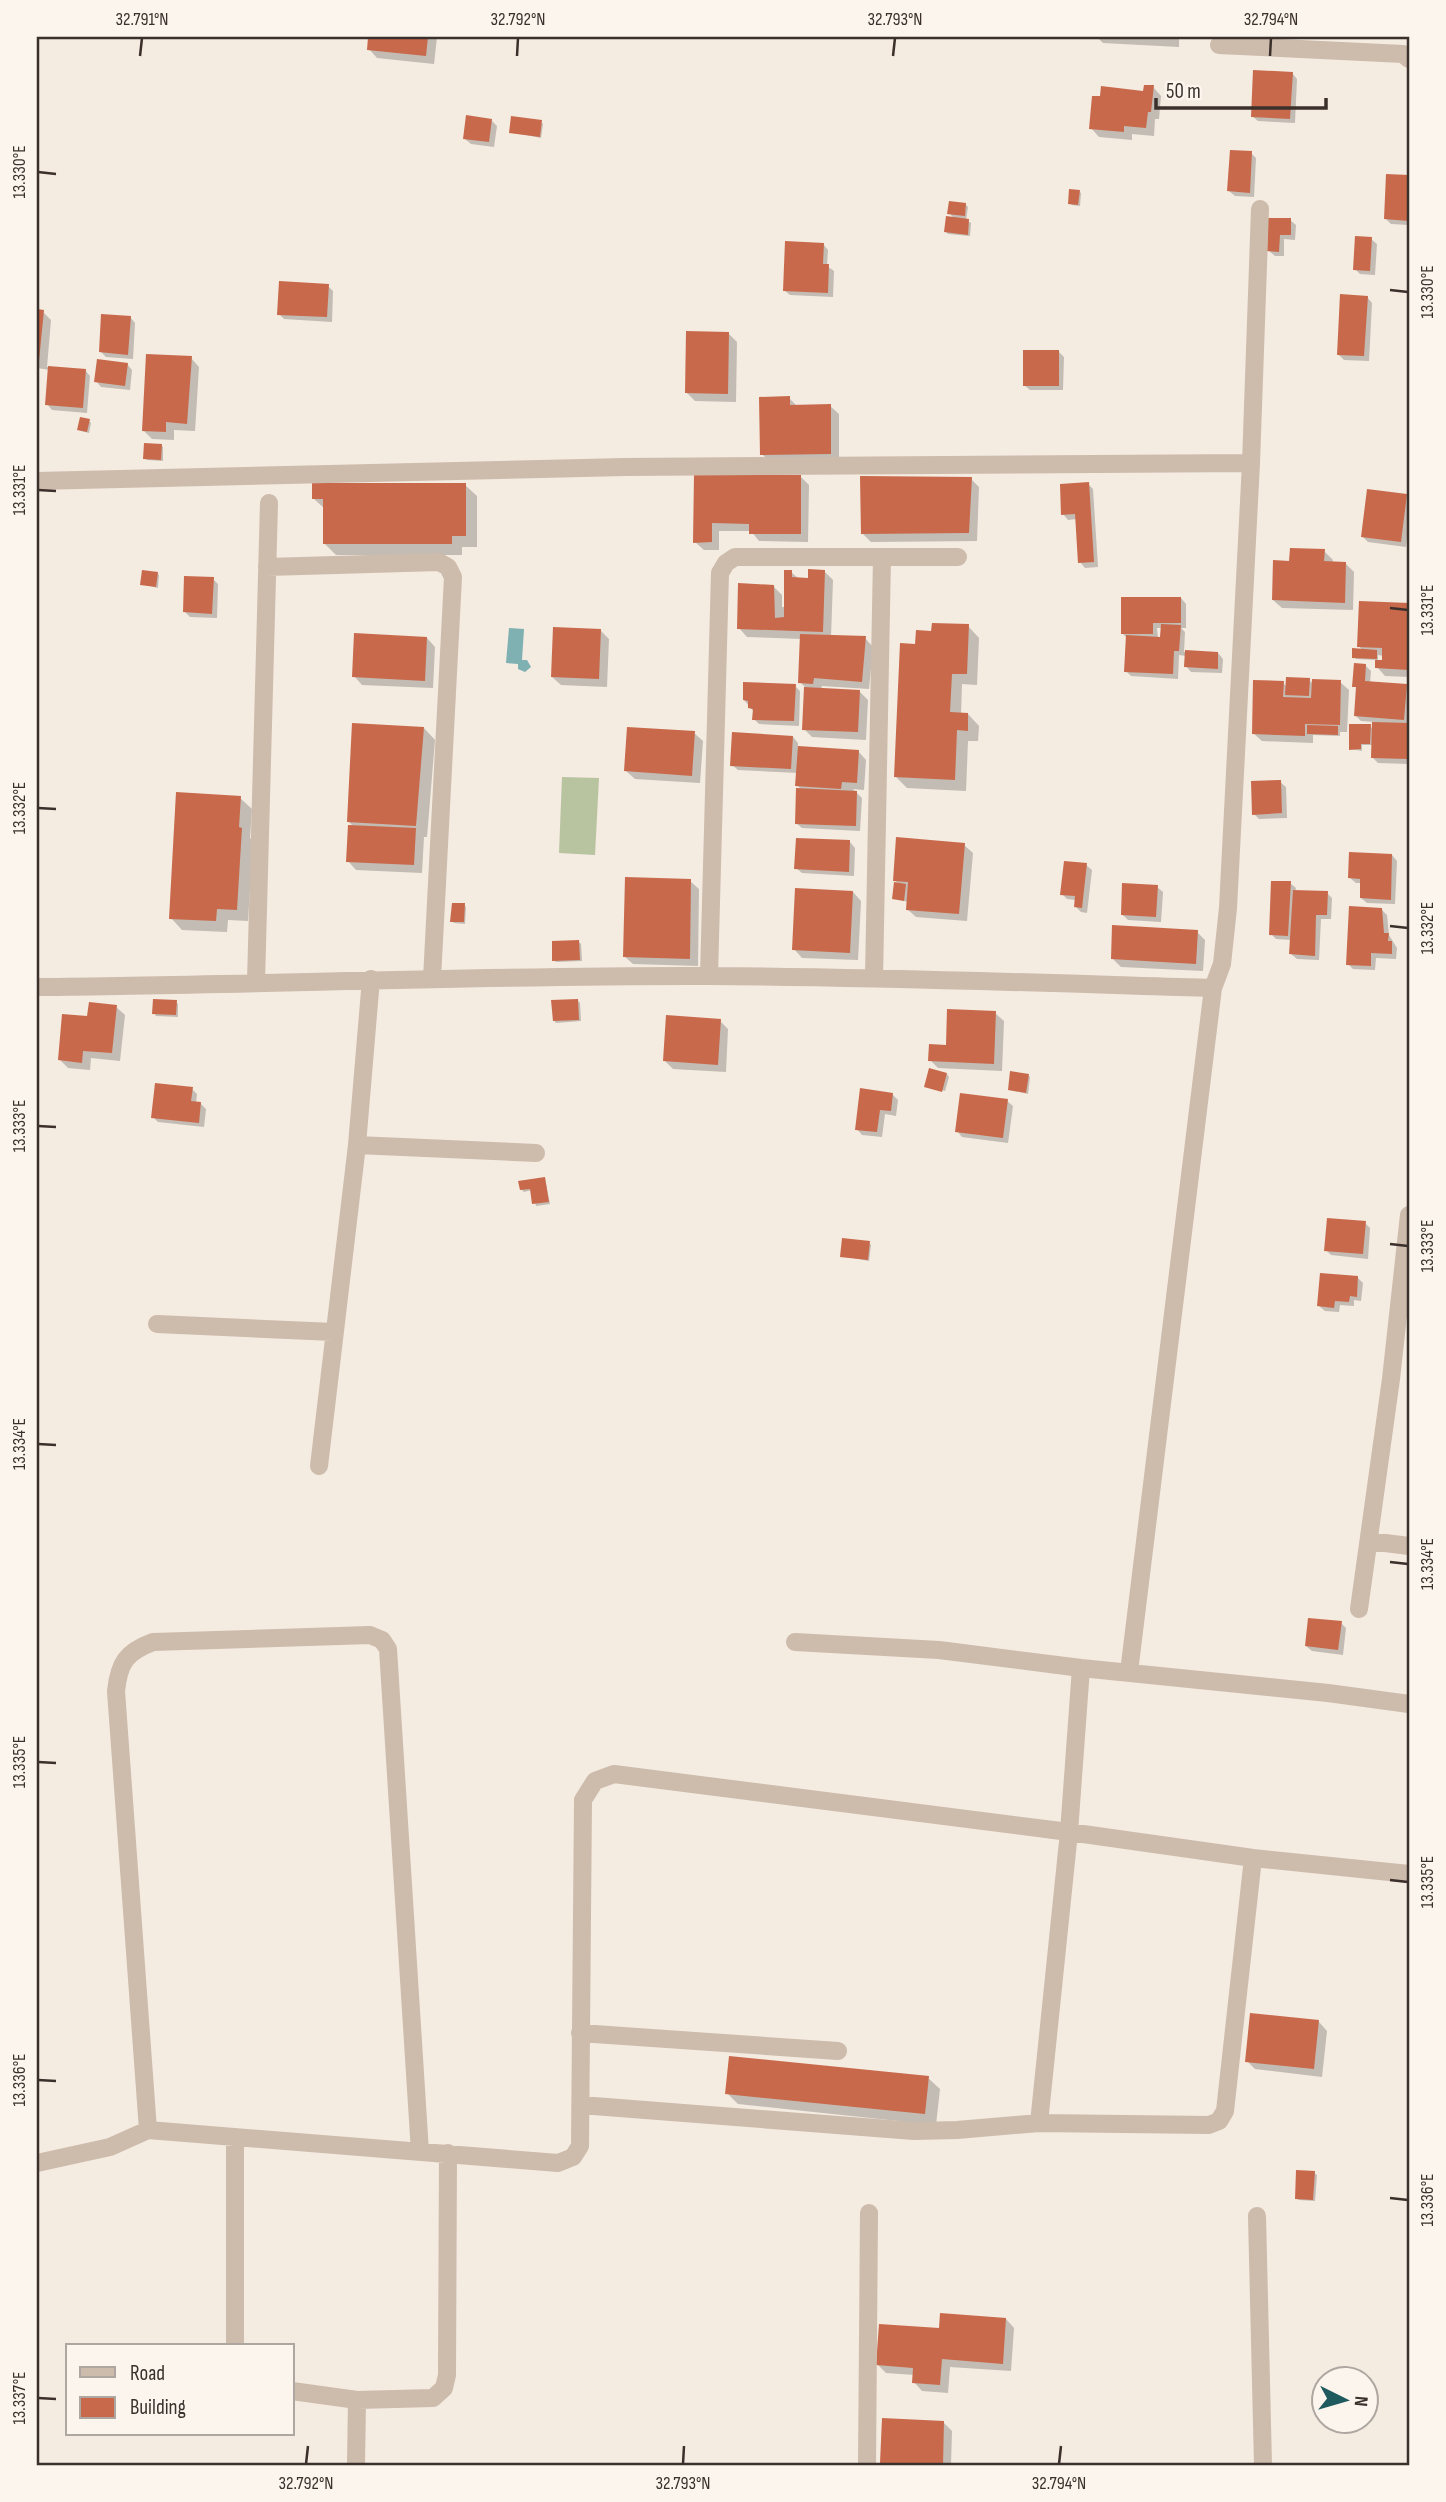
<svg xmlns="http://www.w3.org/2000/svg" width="1446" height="2502" font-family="'Sofia Sans Condensed',sans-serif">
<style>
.green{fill:#b8c4a0}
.water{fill:#7fb0b2}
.shadow{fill:#0003;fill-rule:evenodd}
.building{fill:#c8694b}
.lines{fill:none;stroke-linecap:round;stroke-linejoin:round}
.minor{stroke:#cdbbac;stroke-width:18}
.ticks{fill:none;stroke:#3b302b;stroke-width:2.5}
.neatline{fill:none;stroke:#3b302b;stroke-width:2.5}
.ticks-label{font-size:18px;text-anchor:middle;fill:#3b302b}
</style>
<rect width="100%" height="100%" fill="#f4ebe1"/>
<path class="green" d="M 562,777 L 599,778 L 595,855 L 559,853 Z"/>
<path class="water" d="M 509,628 L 524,629 L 522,660 L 527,660 L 531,667 L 525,672 L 518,669 L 518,664 L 506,663 Z"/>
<path class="shadow" d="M 370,37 L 437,37 L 434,64 L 377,58 L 369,49 Z
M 1097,37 L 1179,37 L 1179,47 L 1103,43 Z
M 1292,73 L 1297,79 L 1295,123 L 1258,121 L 1252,116 Z
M 1153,87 L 1161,96 L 1159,119 L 1155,119 L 1154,136 L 1132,134 L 1132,140 L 1099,137 L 1091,128 Z
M 491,120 L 497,126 L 494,147 L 471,144 L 465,139 Z
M 541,122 L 543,124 L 541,138 L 511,132 Z
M 1251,153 L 1256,158 L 1254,197 L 1235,196 L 1229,191 Z
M 1388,175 L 1409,177 L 1409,225 L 1391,224 L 1385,218 Z
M 1079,191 L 1081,193 L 1080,206 L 1072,205 L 1069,203 Z
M 966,205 L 968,207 L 966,220 L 971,223 L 970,236 L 948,234 L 946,232 L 955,219 L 949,213 Z
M 1290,220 L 1296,225 L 1295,240 L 1284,239 L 1284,256 L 1275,256 L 1269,251 Z
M 1371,239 L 1377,244 L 1375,275 L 1360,274 L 1355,269 Z
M 823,244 L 828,250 L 827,266 L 834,271 L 833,297 L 790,295 L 784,290 Z
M 328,286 L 333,291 L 332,322 L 284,319 L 279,314 Z
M 1367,297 L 1372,303 L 1369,361 L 1344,360 L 1338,354 Z
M 37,311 L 43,312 L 51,320 L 47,367 L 85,370 L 90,376 L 87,413 L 52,410 L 47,404 L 50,370 L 37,368 Z
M 130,317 L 135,323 L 133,359 L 106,357 L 101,352 Z
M 728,333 L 737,342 L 736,402 L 695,401 L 687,393 Z
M 1058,351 L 1064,357 L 1063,390 L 1030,390 L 1024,385 Z
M 191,358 L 199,367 L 195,431 L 174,430 L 174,440 L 152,439 L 143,430 Z
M 127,364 L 132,370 L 130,390 L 101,387 L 96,381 Z
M 789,398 L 798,407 L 830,406 L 839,414 L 839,462 L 770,463 L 762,454 Z
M 89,421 L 91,423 L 89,433 L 81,431 L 79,429 Z
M 161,445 L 163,447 L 163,461 L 147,460 L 145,458 Z
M 696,476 L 801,477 L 809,485 L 808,542 L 759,541 L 751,531 L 719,531 L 719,550 L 704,550 L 695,542 Z
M 971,479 L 979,487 L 977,541 L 871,542 L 862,533 Z
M 1088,484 L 1093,489 L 1098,567 L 1085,568 L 1080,562 L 1077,519 L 1068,520 L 1063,514 Z
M 465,485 L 477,496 L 477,547 L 462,547 L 462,555 L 336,555 L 325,544 L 325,509 L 314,499 Z
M 1406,496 L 1409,499 L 1409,520 L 1406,547 L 1368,542 L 1363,537 Z
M 1324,551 L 1333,560 L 1332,563 L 1346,564 L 1354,572 L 1353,610 L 1282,608 L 1273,600 Z
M 791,572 L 799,579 L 809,580 L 825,572 L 833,580 L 831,637 L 865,638 L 873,647 L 869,689 L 822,686 L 821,690 L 860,692 L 868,700 L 866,740 L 812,737 L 804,729 L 806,688 L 800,682 L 802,639 L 747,637 L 739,628 L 774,587 L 782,595 L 782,607 L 786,607 Z
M 157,573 L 159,575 L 158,588 L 142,584 Z
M 213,579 L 218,584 L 217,618 L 190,617 L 184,611 Z
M 1181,598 L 1186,604 L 1186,628 L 1181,628 L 1185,632 L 1184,652 L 1218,653 L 1223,659 L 1222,673 L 1191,672 L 1186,666 L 1186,656 L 1179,655 L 1178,679 L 1131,676 L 1126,671 L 1128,639 L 1122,633 ZM 1157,628 L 1163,628 L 1162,639 L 1158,638 Z
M 1361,603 L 1409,605 L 1409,677 L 1385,676 L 1377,667 L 1377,660 L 1356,659 L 1354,657 L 1363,651 L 1359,646 ZM 1378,655 L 1384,656 L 1384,662 L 1378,662 Z
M 968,626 L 979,638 L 977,685 L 962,684 L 961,714 L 968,714 L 979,726 L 978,741 L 968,741 L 966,791 L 907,788 L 896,777 L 917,646 L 933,633 Z
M 600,630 L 609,639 L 607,687 L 561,685 L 552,677 Z
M 427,638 L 435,647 L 433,688 L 362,685 L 354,676 Z
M 1365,665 L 1371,671 L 1370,683 L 1406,686 L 1409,689 L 1409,764 L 1378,763 L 1373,758 L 1373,745 L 1362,745 L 1362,751 L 1351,749 L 1370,726 L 1374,730 L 1374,722 L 1361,721 L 1356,716 L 1358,689 L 1354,686 Z
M 1309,680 L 1313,684 L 1340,682 L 1349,690 L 1347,732 L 1340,732 L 1340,736 L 1313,735 L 1313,743 L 1262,741 L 1253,733 L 1283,683 L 1287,687 Z
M 795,686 L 800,691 L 799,726 L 759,724 L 754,719 L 754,712 L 744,700 Z
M 424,728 L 435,740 L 427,837 L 424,837 L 422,873 L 356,870 L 348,861 L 354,827 L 349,822 Z
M 694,733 L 703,741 L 700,783 L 635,779 L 626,771 Z
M 793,737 L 798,743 L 798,748 L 858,751 L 866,760 L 864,790 L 853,789 L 862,798 L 860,831 L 802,828 L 796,823 L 802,790 L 797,785 L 798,773 L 738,770 L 732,765 Z
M 1280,782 L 1286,787 L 1287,818 L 1259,819 L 1254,814 Z
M 240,798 L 252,809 L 250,838 L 253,841 L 248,921 L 228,920 L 227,932 L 182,930 L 171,918 Z
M 850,842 L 855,848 L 854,876 L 802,873 L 796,868 Z
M 964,845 L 973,853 L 967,921 L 916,917 L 907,909 L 908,902 L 893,898 L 899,885 L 895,880 Z
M 1392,855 L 1397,861 L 1395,904 L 1367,903 L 1361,898 L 1362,883 L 1356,883 L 1350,878 Z
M 1086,865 L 1092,870 L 1087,913 L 1081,912 L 1076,907 L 1076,900 L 1067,899 L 1062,894 Z
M 690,881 L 699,889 L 698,966 L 633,964 L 624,956 Z
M 1290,883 L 1296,888 L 1295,892 L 1327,893 L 1332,898 L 1331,919 L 1321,919 L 1319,960 L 1297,959 L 1291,954 L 1292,940 L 1276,939 L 1271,934 Z
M 1157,887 L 1163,892 L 1161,922 L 1128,920 L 1122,914 Z
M 853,892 L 861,901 L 858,960 L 802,958 L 794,949 Z
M 464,905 L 466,907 L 465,924 L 454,923 L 452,921 Z
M 1381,909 L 1387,915 L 1389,935 L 1397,948 L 1396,959 L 1376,958 L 1375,970 L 1353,969 L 1348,964 Z
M 1197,932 L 1205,940 L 1203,971 L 1121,967 L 1112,958 Z
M 579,942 L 581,944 L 582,961 L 556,962 L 554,960 Z
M 578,1001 L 580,1003 L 581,1021 L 556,1023 L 554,1020 Z
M 176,1002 L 178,1004 L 178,1017 L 156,1016 L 154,1013 Z
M 116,1007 L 125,1015 L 120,1061 L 91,1058 L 90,1070 L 68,1068 L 60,1060 L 88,1018 Z
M 995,1013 L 1004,1021 L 1002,1071 L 938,1068 L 930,1060 Z
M 720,1021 L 728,1029 L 726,1072 L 673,1069 L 665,1061 Z
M 947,1074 L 949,1077 L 945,1091 L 926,1086 Z
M 1028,1075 L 1030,1077 L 1028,1094 L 1010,1090 Z
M 192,1089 L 197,1094 L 196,1103 L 201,1104 L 206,1109 L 204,1127 L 158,1122 L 153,1117 Z
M 892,1094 L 898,1100 L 896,1116 L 885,1114 L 882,1137 L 862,1135 L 857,1129 Z
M 1007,1101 L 1013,1106 L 1008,1143 L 962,1137 L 957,1131 Z
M 545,1179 L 550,1204 L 536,1206 L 532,1190 L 524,1192 L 521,1189 Z
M 1365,1223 L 1370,1228 L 1368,1259 L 1331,1255 L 1326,1250 Z
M 869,1243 L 871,1245 L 869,1261 L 842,1256 Z
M 1358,1278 L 1363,1283 L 1361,1301 L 1354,1300 L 1354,1306 L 1340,1305 L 1339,1312 L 1325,1311 L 1319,1306 Z
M 1341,1623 L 1346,1628 L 1343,1655 L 1312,1651 L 1306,1646 Z
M 1319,2022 L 1327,2031 L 1322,2077 L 1255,2069 L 1247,2061 Z
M 928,2078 L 940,2089 L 936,2125 L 738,2104 L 727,2093 Z
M 1314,2173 L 1317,2175 L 1315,2201 L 1299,2200 L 1296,2198 Z
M 1006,2319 L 1014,2328 L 1011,2371 L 950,2367 L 948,2393 L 922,2391 L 914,2382 L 915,2375 L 886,2373 L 878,2365 L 940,2330 Z
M 944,2423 L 952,2431 L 951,2465 L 884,2465 L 882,2463 Z"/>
<path class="building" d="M 368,37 L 428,37 L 426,56 L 367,50 Z
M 1253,70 L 1293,72 L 1290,119 L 1251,117 Z
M 1144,85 L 1154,85 L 1151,112 L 1148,112 L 1146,128 L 1124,126 L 1124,132 L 1089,129 L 1092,96 L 1100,96 L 1101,86 L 1143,91 Z
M 466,115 L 492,119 L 489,142 L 463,139 Z
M 511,116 L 542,120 L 540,137 L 509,133 Z
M 1230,150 L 1252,151 L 1250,193 L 1227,191 Z
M 1386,174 L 1409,175 L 1409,221 L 1384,219 Z
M 1069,189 L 1080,190 L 1078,205 L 1068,204 Z
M 949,201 L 966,203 L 965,216 L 947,214 Z
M 946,216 L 969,219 L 968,235 L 944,232 Z
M 1268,218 L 1291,218 L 1291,235 L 1280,235 L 1279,252 L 1267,251 Z
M 1355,236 L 1372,237 L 1370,271 L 1353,270 Z
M 785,241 L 824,243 L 823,264 L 829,264 L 828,293 L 783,291 Z
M 279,281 L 329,284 L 327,317 L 277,315 Z
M 1340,294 L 1368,296 L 1364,356 L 1337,355 Z
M 37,309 L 44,310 L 39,361 L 37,360 Z
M 101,314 L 131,316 L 128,355 L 99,352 Z
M 686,331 L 729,332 L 728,394 L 685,393 Z
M 1023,350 L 1059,350 L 1059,386 L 1023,386 Z
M 146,354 L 192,356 L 187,424 L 166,422 L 166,432 L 142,431 Z
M 97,359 L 128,363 L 125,386 L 94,382 Z
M 48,366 L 86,369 L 83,408 L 45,405 Z
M 790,396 L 790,405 L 831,404 L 831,454 L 760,455 L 759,397 Z
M 80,417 L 90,419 L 87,432 L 77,430 Z
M 144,443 L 162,444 L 161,460 L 143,459 Z
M 694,474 L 801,475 L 801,534 L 749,534 L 749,524 L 712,523 L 712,542 L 693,543 Z
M 860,476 L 972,477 L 969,533 L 861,534 Z
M 1089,482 L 1094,562 L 1078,563 L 1075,514 L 1061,515 L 1060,484 Z
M 312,483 L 466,483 L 466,536 L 452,536 L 452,544 L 323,544 L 323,499 L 312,499 Z
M 1367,489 L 1407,494 L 1401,542 L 1361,537 Z
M 1290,548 L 1325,549 L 1324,561 L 1346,562 L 1345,603 L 1272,600 L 1273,560 L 1289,561 Z
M 808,569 L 825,570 L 823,632 L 737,629 L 738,583 L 774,585 L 775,618 L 784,617 L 784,570 L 792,570 L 792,577 L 808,578 Z
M 142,570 L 158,572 L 156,587 L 140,585 Z
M 184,576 L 214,577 L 212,614 L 183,612 Z
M 1121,597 L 1181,597 L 1181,623 L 1153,623 L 1153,634 L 1121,634 Z
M 1359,601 L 1409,603 L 1409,670 L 1375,668 L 1375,660 L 1382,660 L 1382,648 L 1357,647 Z
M 932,623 L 969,624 L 967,674 L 952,674 L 950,712 L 968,713 L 968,731 L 957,730 L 955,780 L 894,777 L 900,643 L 915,644 L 916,630 L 931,631 Z
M 1161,624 L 1181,625 L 1179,651 L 1174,651 L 1173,674 L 1124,672 L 1126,635 L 1160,637 Z
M 553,627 L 601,629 L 599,679 L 551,677 Z
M 354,633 L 427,637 L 425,681 L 352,677 Z
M 800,634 L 866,636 L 862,682 L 814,678 L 813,684 L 798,683 Z
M 1352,648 L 1377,650 L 1377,659 L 1352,658 Z
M 1185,650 L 1218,652 L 1218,669 L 1184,667 Z
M 1354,663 L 1366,664 L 1365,681 L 1407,684 L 1404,720 L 1354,716 L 1356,687 L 1352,687 Z
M 1286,677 L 1310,678 L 1309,696 L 1285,695 Z
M 1312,679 L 1341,680 L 1340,725 L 1305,724 L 1305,736 L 1252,734 L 1253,680 L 1284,681 L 1283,697 L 1311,698 Z
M 743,682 L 796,684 L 794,721 L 752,720 L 753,709 L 748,708 L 748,701 L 743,700 Z
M 804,687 L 860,690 L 858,732 L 802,730 Z
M 1372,722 L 1409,723 L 1408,759 L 1371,758 Z
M 352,723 L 424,727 L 416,826 L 347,822 Z
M 1349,724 L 1371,724 L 1370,744 L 1361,744 L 1361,749 L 1349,750 Z
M 1307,725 L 1338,726 L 1338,735 L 1307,734 Z
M 627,727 L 695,731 L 692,776 L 624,771 Z
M 732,732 L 793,736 L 791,769 L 730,766 Z
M 798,746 L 859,750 L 857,783 L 842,782 L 841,789 L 795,786 Z
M 1281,780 L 1282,813 L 1252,815 L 1251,781 Z
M 796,788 L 857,791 L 856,826 L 795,824 Z
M 176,792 L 241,796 L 239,827 L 242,828 L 237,910 L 217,909 L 216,921 L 169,919 Z
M 348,825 L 416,828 L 414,865 L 346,862 Z
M 896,837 L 965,843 L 959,914 L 906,910 L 908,882 L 893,881 Z
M 796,838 L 850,840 L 849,872 L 794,869 Z
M 1349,852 L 1392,854 L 1391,900 L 1360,898 L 1360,879 L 1348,878 Z
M 1064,861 L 1087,863 L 1082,908 L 1074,907 L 1075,896 L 1060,895 Z
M 625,877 L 691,879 L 690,959 L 623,957 Z
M 1271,881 L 1291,881 L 1288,936 L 1269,935 Z
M 894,882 L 906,884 L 904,901 L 892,899 Z
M 1122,883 L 1158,885 L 1156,917 L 1121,915 Z
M 795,888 L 853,891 L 850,953 L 792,950 Z
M 1293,890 L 1328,891 L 1327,915 L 1316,915 L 1315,956 L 1289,954 Z
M 452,903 L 465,903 L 464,922 L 450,922 Z
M 1349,906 L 1382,908 L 1384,933 L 1389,933 L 1388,941 L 1392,941 L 1392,954 L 1371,953 L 1371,966 L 1346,965 Z
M 1112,925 L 1198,930 L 1196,964 L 1111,959 Z
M 579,940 L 580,960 L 552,961 L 552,941 Z
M 153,999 L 177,1000 L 176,1015 L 152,1014 Z
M 578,999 L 579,1020 L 553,1021 L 551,1000 Z
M 89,1002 L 117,1005 L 112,1053 L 83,1051 L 82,1063 L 58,1060 L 62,1014 L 87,1016 Z
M 947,1009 L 996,1011 L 994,1064 L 928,1061 L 929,1044 L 946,1045 Z
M 666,1015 L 721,1019 L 718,1065 L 663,1061 Z
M 929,1068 L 947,1073 L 942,1092 L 924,1087 Z
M 1010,1071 L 1029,1074 L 1026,1093 L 1008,1090 Z
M 155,1083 L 193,1087 L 191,1101 L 201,1102 L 199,1123 L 151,1118 Z
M 860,1088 L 893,1093 L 891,1111 L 880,1110 L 877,1132 L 855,1130 Z
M 960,1093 L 1008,1099 L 1003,1138 L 955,1132 Z
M 545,1177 L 549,1202 L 532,1204 L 530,1189 L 520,1190 L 518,1181 Z
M 1327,1218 L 1366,1221 L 1363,1254 L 1324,1251 Z
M 842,1238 L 870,1241 L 868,1260 L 840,1257 Z
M 1320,1273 L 1358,1276 L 1357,1297 L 1350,1296 L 1349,1302 L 1335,1301 L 1334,1308 L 1317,1306 Z
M 1308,1618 L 1342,1621 L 1338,1650 L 1305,1646 Z
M 1250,2013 L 1319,2020 L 1314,2069 L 1245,2062 Z
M 729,2056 L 929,2076 L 925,2114 L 725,2094 Z
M 1296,2170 L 1315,2171 L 1313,2200 L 1295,2199 Z
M 940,2313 L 1006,2318 L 1003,2364 L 942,2359 L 940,2385 L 912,2383 L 913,2368 L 876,2365 L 879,2324 L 939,2328 Z
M 882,2418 L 944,2421 L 943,2465 L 880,2463 Z"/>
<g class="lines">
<path class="minor" d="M 1219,45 L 1403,54 L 1409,59
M 37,481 L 625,467 L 1251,463
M 267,567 L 439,562 L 448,567 L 453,577 L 432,979
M 709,976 L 720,573 L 726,563 L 735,557 L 958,557
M 874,978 L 882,557
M 256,982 L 269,503
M 37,987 C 261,985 486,975 711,976 C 879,977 1046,983 1213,988
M 357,1145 L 536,1153
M 157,1324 L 333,1332
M 319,1466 L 357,1145 L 371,979
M 1369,1541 L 1409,1546
M 1359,1609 L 1391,1379 L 1409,1215
M 795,1642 L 939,1650 L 1081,1668 L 1328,1693 L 1409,1704
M 1081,1668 L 1069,1832 L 1039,2123 L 1209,2125 L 1219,2121 L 1225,2111 L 1253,1858
M 1129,1672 L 1213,988 L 1222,964 L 1228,908 L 1251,463 L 1260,209
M 580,2033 L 838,2051
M 581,2105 L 914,2131 L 957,2130 L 1039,2123
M 148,2130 L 116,1691 C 119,1663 126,1652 153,1642 L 370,1635 L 382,1640 L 388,1649 L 420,2152
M 235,2137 L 235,2346
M 37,2163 L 110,2147 L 148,2130 L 558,2163 L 573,2157 L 580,2146 L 583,1800 L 595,1781 L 614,1774 L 1069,1832 L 1253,1858 L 1409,1874
M 1257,2216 L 1263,2465
M 292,2391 L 357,2400
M 356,2465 L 357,2400 L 433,2398 L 444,2388 L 447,2375 L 448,2153
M 867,2465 L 869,2213"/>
</g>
<path class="ticks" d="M 140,56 L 142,38M 517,56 L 518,38M 893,56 L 895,38M 1270,56 L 1271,38M 38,172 L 56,174M 1390,290 L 1408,292M 38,490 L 56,491M 1390,608 L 1408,610M 38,808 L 56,809M 1390,926 L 1408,928M 38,1126 L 56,1127M 1390,1244 L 1408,1246M 38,1444 L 56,1445M 1390,1562 L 1408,1564M 38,1762 L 56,1763M 1390,1880 L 1408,1882M 38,2080 L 56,2081M 1390,2198 L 1408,2200M 38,2398 L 56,2399M 306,2464 L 308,2446M 683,2464 L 684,2446M 1059,2464 L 1061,2446"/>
<rect width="1446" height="2502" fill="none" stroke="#fbf5ee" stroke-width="77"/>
<rect x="66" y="2344" width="228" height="91" fill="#fbf5ee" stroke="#aea6a0" stroke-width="2"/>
<rect x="80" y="2367" width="35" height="10" fill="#cdbbac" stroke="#aea6a0" stroke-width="2"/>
<text x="130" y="2380" font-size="21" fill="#3b302b">Road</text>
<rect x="80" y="2397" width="35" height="21" fill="#c8694b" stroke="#aea6a0" stroke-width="2"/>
<text x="130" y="2414" font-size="21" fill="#3b302b">Building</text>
<g transform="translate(1345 2400) rotate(95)"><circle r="33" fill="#fbf5ee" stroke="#aea6a0" stroke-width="2"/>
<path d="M0-5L12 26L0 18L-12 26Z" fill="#1f5a5e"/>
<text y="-10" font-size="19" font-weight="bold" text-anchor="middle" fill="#3b302b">N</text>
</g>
<path d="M1156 98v10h170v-10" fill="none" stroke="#3b302b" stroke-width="3.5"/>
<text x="1166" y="98" font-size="21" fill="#3b302b" stroke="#fbf5ee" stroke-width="5" paint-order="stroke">50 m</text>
<rect x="38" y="38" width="1370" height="2426" class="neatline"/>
<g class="ticks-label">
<text x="142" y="25">32.791°N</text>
<text x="518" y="25">32.792°N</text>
<text x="895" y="25">32.793°N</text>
<text x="1271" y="25">32.794°N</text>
<text transform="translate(19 172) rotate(-90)" y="6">13.330°E</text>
<text transform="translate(1427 292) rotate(-90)" y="6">13.330°E</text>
<text transform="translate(19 490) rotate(-90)" y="6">13.331°E</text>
<text transform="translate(1427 610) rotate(-90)" y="6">13.331°E</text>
<text transform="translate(19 808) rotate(-90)" y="6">13.332°E</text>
<text transform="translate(1427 928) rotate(-90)" y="6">13.332°E</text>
<text transform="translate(19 1126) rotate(-90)" y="6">13.333°E</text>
<text transform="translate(1427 1246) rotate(-90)" y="6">13.333°E</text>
<text transform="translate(19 1444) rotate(-90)" y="6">13.334°E</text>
<text transform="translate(1427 1564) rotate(-90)" y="6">13.334°E</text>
<text transform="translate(19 1762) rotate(-90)" y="6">13.335°E</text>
<text transform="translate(1427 1882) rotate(-90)" y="6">13.335°E</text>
<text transform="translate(19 2080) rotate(-90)" y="6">13.336°E</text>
<text transform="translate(1427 2200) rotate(-90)" y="6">13.336°E</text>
<text transform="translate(19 2398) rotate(-90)" y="6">13.337°E</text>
<text x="306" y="2489">32.792°N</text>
<text x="683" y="2489">32.793°N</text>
<text x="1059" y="2489">32.794°N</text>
</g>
</svg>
